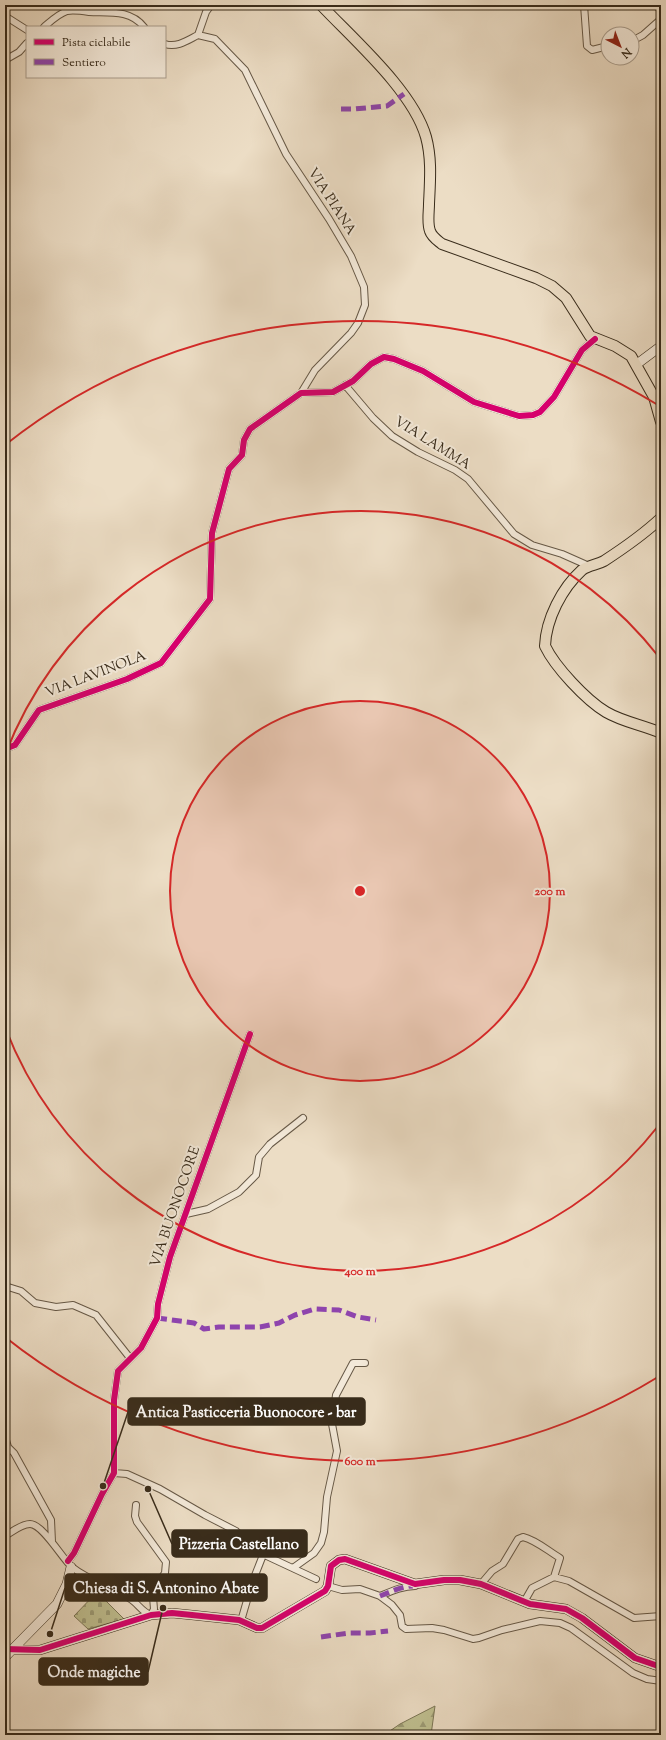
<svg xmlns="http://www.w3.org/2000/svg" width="666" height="1740" font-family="'Sorts Mill Goudy',serif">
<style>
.forest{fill:url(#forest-firs);stroke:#7c7656}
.cemetery{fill:url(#cemetery-stones);stroke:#7c7656}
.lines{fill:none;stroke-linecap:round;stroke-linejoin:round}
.street-casing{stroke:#665846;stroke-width:8}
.secondary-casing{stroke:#392c1b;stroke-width:10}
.primary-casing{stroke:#392c1b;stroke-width:12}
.street{stroke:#f3e9d9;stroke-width:6}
.secondary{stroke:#f3e9d9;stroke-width:9}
.primary{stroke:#ecddc5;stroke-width:10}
.quiet{stroke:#8e44ad;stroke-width:5;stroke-dasharray:10 5;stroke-linecap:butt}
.cycleway-casing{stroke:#f3e9d9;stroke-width:8}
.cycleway{stroke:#d6006c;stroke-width:6}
.ring{fill:none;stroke:#d62828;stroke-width:2}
.labels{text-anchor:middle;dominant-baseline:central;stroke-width:4;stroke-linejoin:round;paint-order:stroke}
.street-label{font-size:14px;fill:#392c1b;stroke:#f3e9d9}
.centre{fill:#d62828;stroke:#f3e9d9;stroke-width:2}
.ring-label{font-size:12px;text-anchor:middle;font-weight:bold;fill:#d62828;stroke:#f3e9d9;stroke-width:4;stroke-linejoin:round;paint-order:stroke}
.leader{fill:none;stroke:#392c1b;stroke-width:1.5}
.callout-dot{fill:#392c1b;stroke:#f3e9d9;stroke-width:1.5}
.callout{fill:#392c1b;stroke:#392c1b;stroke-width:1.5}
.callout-label{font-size:15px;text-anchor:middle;font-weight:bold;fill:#fff}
</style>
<defs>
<pattern id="forest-firs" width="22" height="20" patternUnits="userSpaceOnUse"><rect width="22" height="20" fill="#bfbf90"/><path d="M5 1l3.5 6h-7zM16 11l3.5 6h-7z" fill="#9c9b75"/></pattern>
<pattern id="cemetery-stones" width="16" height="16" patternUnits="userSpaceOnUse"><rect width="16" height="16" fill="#bfbf90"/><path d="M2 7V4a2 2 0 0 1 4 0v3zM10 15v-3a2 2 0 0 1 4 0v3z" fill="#9c9b75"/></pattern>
</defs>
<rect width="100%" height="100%" fill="#ecddc5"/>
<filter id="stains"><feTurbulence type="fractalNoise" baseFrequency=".005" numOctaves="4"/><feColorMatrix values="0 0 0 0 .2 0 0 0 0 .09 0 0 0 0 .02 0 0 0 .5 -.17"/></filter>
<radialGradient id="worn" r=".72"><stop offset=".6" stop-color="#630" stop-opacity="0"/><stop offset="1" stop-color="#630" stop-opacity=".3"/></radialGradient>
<path class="forest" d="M 435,1706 L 431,1735 L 384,1735 L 400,1724 Z"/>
<path class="cemetery" d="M 97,1592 L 124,1619 L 88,1629 L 74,1616 Z"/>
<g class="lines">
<defs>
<path id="street" d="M 584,5 L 587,46 L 592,50 L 608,46
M 658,5 L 661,14
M 5,16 L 27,30
M 44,27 C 51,21 58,14 67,11 C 73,10 82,11 89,12 C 108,13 130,9 144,27
M 198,35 L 215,39 L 245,70 L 286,154 L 329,219 L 351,256 L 364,287 L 365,305 L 358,323 L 351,333 L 315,370 L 301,393
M 198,35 L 206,12 L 211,5
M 632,41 L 643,35 L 661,19
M 165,44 C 177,48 188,40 198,35
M 5,60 L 19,52 L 27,43
M 345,385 L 373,418 L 392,436 L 418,452 L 455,470 L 468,479 L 514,534 L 532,545 L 562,554 L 589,566
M 5,749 L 15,745 L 39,710 L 127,679 L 161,663 L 210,599 L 212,533 L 229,469 L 242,455 L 244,440 L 250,429 L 301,393 L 333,392 L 353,381 L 371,364 L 384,357 L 394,359 L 423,371 L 474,402 L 519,416 L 533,415 L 540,412 L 554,397 L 582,350 L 595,339
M 186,1214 L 208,1209 L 239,1192 L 256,1175 L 259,1157 L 270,1144 L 303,1118
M 5,1286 L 21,1291 L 35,1303 L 56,1307 L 73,1305 L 96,1315 L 130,1358
M 5,1371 L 5,1410
M 5,1437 L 8,1447 L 14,1453 L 51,1520 L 52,1542
M 114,1473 L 127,1474 L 160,1489 L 205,1515 L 236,1531 L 256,1551 L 316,1579
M 5,1536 C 12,1532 21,1524 30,1524 C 43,1524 63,1560 72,1567 C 89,1581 114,1587 132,1600 C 139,1605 142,1612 151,1615 L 154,1609 L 153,1597 L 154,1589 L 165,1573 L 166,1562 L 137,1522 L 135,1516 L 136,1505
M 68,1561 L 74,1553 L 102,1494 L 114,1473 L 114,1400 L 118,1371 L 141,1348 L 157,1318 L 158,1304 L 170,1257 L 250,1034
M 293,1568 L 314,1553 L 321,1543 L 324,1532 L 327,1497 L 337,1451 L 332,1424 L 336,1395 L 353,1363 L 365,1363
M 481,1584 L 492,1571 L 503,1564 L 518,1539 L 523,1537 C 536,1540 548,1551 560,1558 L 554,1577
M 328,1586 L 342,1590 L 360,1589 L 380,1596 L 392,1605 L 400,1615 L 402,1626 L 406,1629 L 432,1628 L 444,1630 L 473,1639 L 479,1638 L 502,1630 L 540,1621 L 560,1623 L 571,1628 L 633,1673 L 647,1679 L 661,1681
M 380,1596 C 392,1591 403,1586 415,1586
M 524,1602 L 532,1588 L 554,1577 L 569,1581 L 634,1618 L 661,1616
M 241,1621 L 252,1583 L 263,1555"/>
<path id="secondary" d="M 637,364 L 661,346
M 12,1650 L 40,1650 L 151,1615 L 172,1613 L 192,1615 L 239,1620 L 257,1628 L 262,1628 L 325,1591 L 328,1586 L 331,1566 L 339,1560 L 345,1559 L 415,1584 L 444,1580 L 460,1580 L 481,1584 L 530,1604 L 566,1609 L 582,1618 L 635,1658 L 661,1667
M 5,1657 L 57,1604 L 67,1584 L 71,1567"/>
<path id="primary" d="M 321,5 C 354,40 413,91 426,137 C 432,159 430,181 429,204 C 429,212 427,223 430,231 C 432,237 437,240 442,244 L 536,278 L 552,286 L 566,298 L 590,336 L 615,346 L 631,356 L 654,397 L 661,422
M 661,518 C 644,534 624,548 604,561 C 597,565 589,565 582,570 C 562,588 546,619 545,646 C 555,667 586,700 606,712 C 623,722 643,725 661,733"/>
</defs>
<use href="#street" class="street-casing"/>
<use href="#secondary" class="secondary-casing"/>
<use href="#primary" class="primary-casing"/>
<use href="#street" class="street"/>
<use href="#secondary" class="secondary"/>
<use href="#primary" class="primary"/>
<path class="quiet" d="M 341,109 L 354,109 L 387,106 L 404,94
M 157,1318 L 194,1323 L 204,1329 L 219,1327 L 260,1327 L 279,1323 L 295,1315 L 315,1309 L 339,1310 L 358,1317 L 376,1320
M 380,1596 C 390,1592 403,1586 413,1586
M 321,1637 L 349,1633 L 370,1633 L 388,1631"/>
<defs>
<path id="cycleway" d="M 5,749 L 15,745 L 39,710 L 127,679 L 161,663 L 210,599 L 212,533 L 229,469 L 242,455 L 244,440 L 250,429 L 301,393 L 333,392 L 353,381 L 371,364 L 384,357 L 394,359 L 423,371 L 474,402 L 519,416 L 533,415 L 540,412 L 554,397 L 582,350 L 595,339
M 68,1561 L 74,1553 L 102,1494 L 114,1473 L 114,1400 L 118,1371 L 141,1348 L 157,1318 L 158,1304 L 170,1257 L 250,1034
M 5,1649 L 40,1650 L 151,1615 L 172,1613 L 192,1615 L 239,1620 L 257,1628 L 262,1628 L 325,1591 L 328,1586 L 331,1566 L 339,1560 L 345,1559 L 415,1584 L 444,1580 L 460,1580 L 481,1584 L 530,1604 L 566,1609 L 582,1618 L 635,1658 L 661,1667"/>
</defs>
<use href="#cycleway" class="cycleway-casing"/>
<use href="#cycleway" class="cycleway"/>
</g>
<circle cx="360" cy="891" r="190" fill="#d62828" fill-opacity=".12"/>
<g class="ring">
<circle cx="360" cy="891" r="190"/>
<path d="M659 1125A380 380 0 0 1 5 1027M5 755A380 380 0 0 1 659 657"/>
<path d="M658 1377A570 570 0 0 1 5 1337M5 445A570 570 0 0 1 658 405"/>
</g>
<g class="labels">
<g class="street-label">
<text transform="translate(331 202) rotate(57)">VIA PIANA</text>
<text transform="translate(432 444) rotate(32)">VIA LAMMA</text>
<text transform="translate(96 675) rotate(-21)">VIA LAVINOLA</text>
<text transform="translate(176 1207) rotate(-71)">VIA BUONOCORE</text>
</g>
</g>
<circle cx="360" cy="891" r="6" class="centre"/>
<g class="ring-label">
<text x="550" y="895">200 m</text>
<text x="360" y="1275">400 m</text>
<text x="360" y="1465">600 m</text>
</g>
<path class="leader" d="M103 1486L128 1412M148 1489L172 1544M50 1634L65 1588M163 1608L148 1672"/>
<g class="callout-dot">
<circle cx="103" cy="1486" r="4"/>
<circle cx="148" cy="1489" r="4"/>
<circle cx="50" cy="1634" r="4"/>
<circle cx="163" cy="1608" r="4"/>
</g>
<g class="callout">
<rect x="128" y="1398" width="237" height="27" rx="4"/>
<rect x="172" y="1530" width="135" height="27" rx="4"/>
<rect x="65" y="1574" width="202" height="27" rx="4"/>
<rect x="39" y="1658" width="109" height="27" rx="4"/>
</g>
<g class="callout-label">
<text x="246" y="1417">Antica Pasticceria Buonocore - bar</text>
<text x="239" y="1549">Pizzeria Castellano</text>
<text x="166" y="1593">Chiesa di S. Antonino Abate</text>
<text x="94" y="1677">Onde magiche</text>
</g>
<rect width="666" height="1740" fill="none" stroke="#ecddc5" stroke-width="20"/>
<rect x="6" y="6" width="654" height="1728" fill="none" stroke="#392c1b" stroke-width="2"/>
<rect x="10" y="10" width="646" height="1720" fill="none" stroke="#392c1b"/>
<rect x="26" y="26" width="140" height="52" fill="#f3e9d9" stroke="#a99d8d"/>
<rect x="34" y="39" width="20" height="6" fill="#d6006c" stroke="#a99d8d"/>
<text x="62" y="46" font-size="12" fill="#392c1b">Pista ciclabile</text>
<rect x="34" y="59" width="20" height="6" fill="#8e44ad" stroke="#a99d8d"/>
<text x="62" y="66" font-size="12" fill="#392c1b">Sentiero</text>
<g transform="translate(620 46) rotate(138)"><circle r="19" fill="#f3e9d9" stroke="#a99d8d"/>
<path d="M0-3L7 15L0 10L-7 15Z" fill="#8f2418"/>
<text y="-6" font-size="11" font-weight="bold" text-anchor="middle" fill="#392c1b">N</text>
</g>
<rect width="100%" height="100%" filter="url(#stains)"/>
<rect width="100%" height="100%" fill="url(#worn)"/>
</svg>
